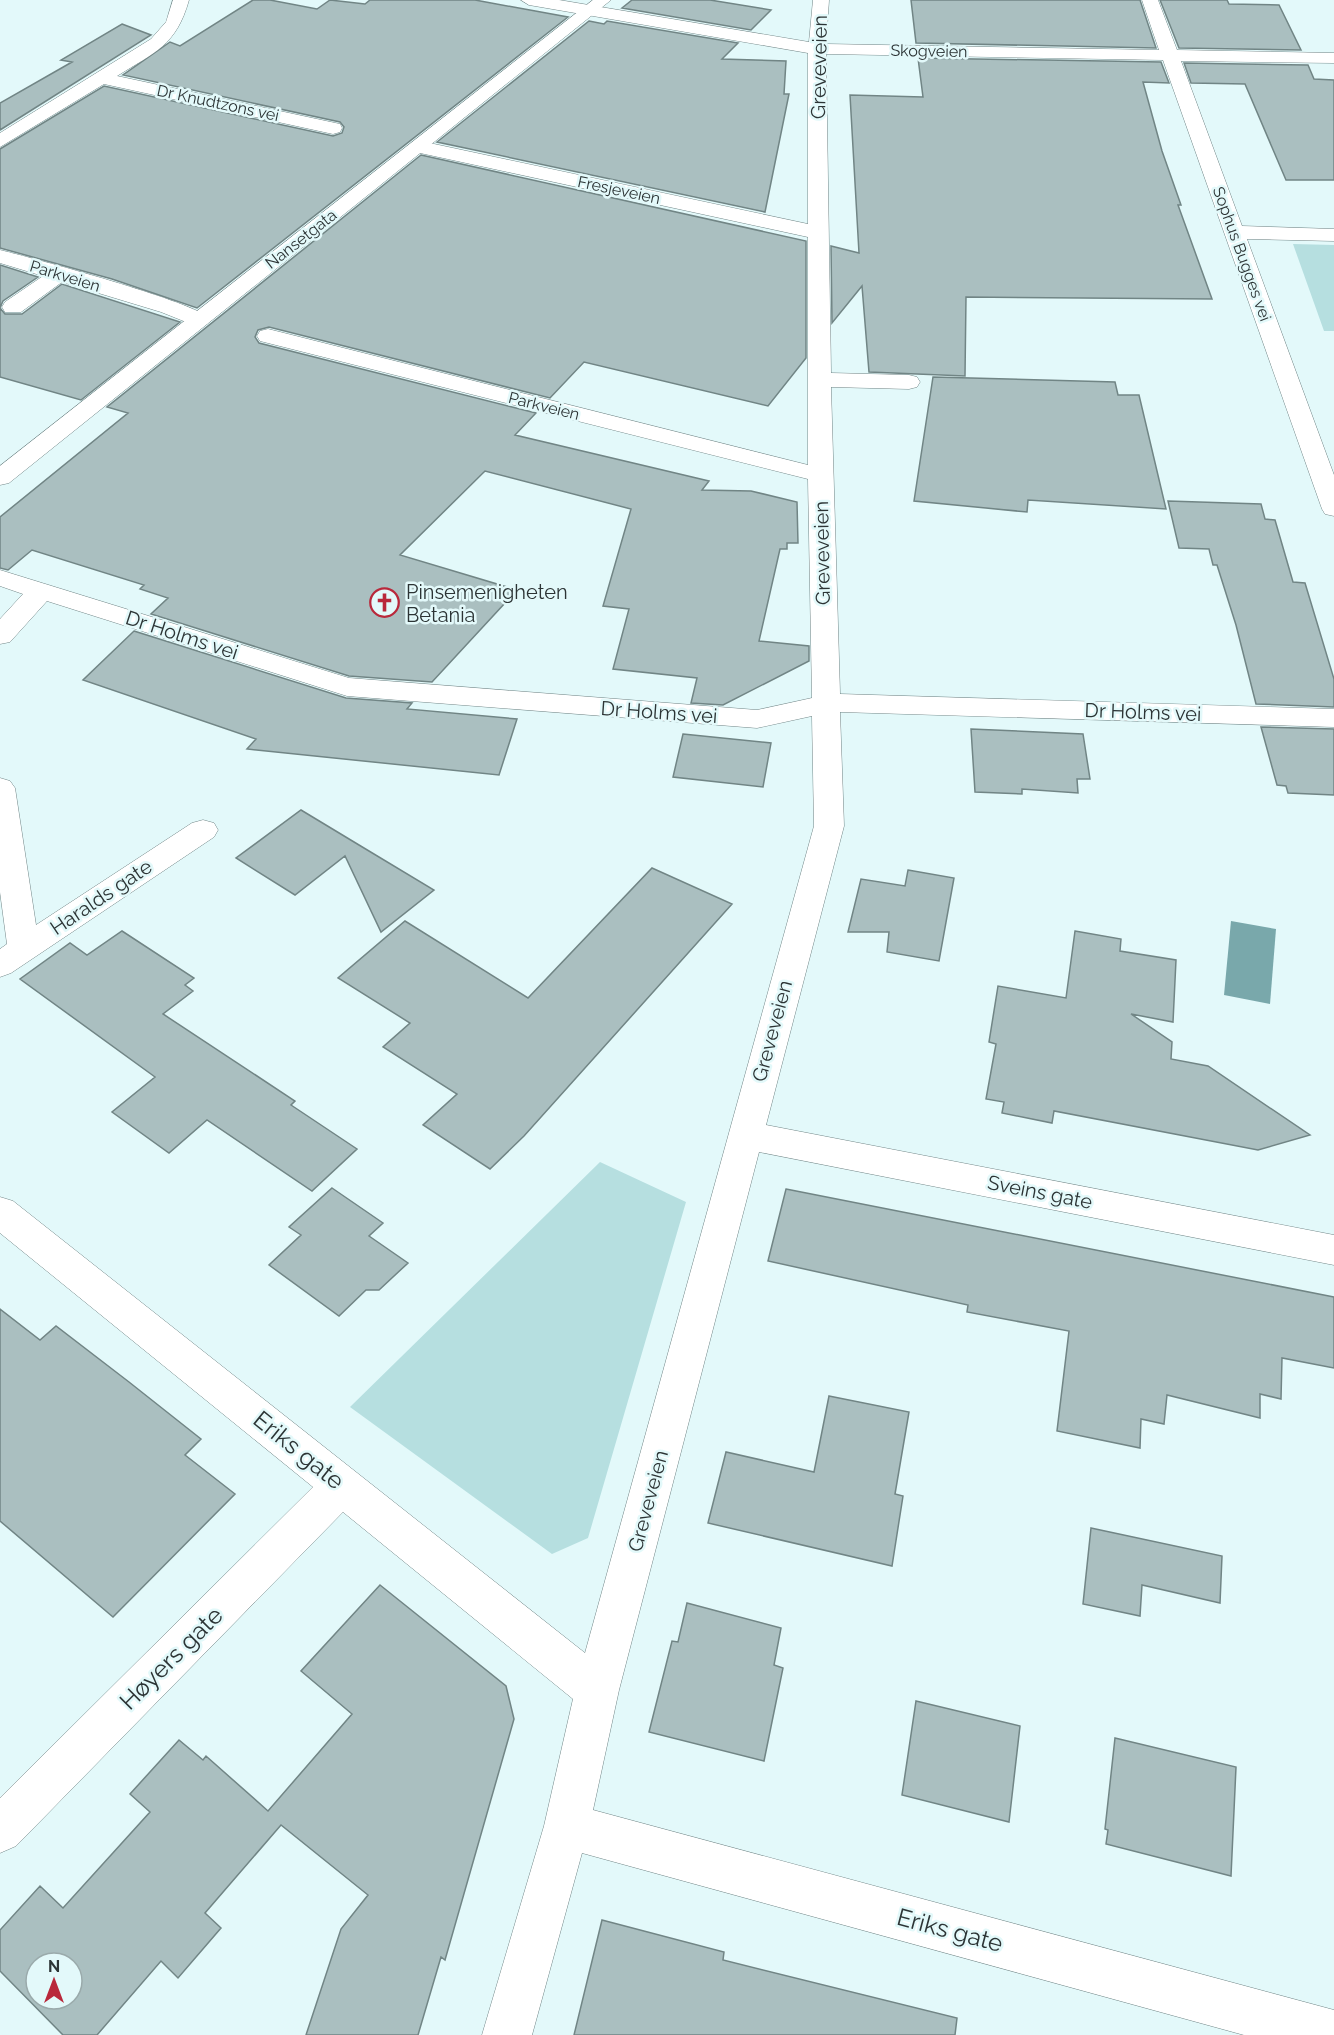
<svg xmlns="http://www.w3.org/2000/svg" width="1334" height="2035" font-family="Raleway,sans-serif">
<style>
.green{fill:#b6dfe0}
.water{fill:#79a8ab}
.building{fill:#aabfc0;stroke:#718585;stroke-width:1.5;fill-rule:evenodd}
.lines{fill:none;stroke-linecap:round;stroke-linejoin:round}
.minor-casing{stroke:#728687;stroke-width:1}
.major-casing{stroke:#728687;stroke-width:1}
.minor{fill:#fff;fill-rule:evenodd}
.major{fill:#fff;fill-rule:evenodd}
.labels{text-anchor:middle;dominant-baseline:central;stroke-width:5;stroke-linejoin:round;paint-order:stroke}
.far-street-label{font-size:16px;fill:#2c3435;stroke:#e3f9fa}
.street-label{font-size:20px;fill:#2c3435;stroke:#e3f9fa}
.poi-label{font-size:20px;fill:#2c3435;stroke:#e3f9fa;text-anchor:start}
.near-street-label{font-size:24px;fill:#2c3435;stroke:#e3f9fa}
</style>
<rect width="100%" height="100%" fill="#e3f9fa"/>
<path class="green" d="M 1293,244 L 1334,245 L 1334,331 L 1324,331 Z
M 600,1162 L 686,1202 L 588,1538 L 552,1554 L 350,1407 Z"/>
<path class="water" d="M 1231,921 L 1276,929 L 1270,1004 L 1224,995 Z"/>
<path class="building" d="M 253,0 L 270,0 L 317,9 L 330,0 L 365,4 L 370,0 L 475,0 L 568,17 L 197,308 L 112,279 L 0,248 L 0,149 L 104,86 L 333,136 L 342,133 L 344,127 L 340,122 L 123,75 L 170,42 L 180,46 Z
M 632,0 L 710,0 L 771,10 L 751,30 L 622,8 Z
M 911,0 L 1140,0 L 1156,48 L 916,43 Z
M 1160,0 L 1227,0 L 1229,4 L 1279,5 L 1301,50 L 1179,48 Z
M 589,21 L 604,24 L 607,21 L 738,43 L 722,59 L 786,61 L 784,94 L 789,94 L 765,212 L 437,142 Z
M 122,24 L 151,35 L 0,130 L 0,103 L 72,62 L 61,60 Z
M 918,58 L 1161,62 L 1169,83 L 1143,82 L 1162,151 L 1181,205 L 1178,205 L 1212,299 L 966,297 L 965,376 L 869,372 L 862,286 L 832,323 L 831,246 L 859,253 L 850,95 L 923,97 Z
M 1184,63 L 1308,65 L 1314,79 L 1334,80 L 1334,180 L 1286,180 L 1245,84 L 1191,83 Z
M 421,155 L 806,241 L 806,358 L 768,406 L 584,362 L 550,398 L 269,327 L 258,330 L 255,337 L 259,343 L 536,413 L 515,435 L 709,481 L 702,490 L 751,491 L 797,502 L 798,543 L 787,543 L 787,549 L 780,549 L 759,641 L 809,646 L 809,661 L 723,705 L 691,703 L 697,678 L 613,669 L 629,609 L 603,606 L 631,509 L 485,471 L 400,555 L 517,590 L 432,682 L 349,676 L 151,614 L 168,598 L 140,589 L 144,585 L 32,550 L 8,570 L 0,568 L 0,517 L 128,413 L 107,407 Z
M 0,265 L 38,277 L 3,301 L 0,308 L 5,314 L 22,314 L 62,284 L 180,322 L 81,400 L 0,377 Z
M 933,377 L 1115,382 L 1118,395 L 1139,395 L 1166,509 L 1028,500 L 1027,512 L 914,501 Z
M 1168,501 L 1261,504 L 1265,519 L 1275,520 L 1293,582 L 1305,583 L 1334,679 L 1334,707 L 1256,704 L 1236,625 L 1217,565 L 1213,565 L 1209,549 L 1179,548 Z
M 134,631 L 346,698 L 412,703 L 407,709 L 517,719 L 499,775 L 247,749 L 256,739 L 83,680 Z
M 1261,727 L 1334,729 L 1334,795 L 1288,793 L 1286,786 L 1277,785 Z
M 971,729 L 1083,734 L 1090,779 L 1077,779 L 1078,793 L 1022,789 L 1022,794 L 975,792 Z
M 683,734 L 771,743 L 763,787 L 673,777 Z
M 301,810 L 359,845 L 434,890 L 381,932 L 345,856 L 295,895 L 236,858 Z
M 652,868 L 732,904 L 524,1136 L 490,1169 L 423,1125 L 457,1094 L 383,1047 L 410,1023 L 338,978 L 405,921 L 528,998 Z
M 908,870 L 954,878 L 939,961 L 887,952 L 889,932 L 848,932 L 861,879 L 905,886 Z
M 122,931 L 194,978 L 185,985 L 193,991 L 163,1014 L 295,1101 L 291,1105 L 357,1149 L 312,1191 L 207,1120 L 169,1153 L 112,1112 L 155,1077 L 20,979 L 70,943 L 87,955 Z
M 1075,931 L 1121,939 L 1120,951 L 1176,960 L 1173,1022 L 1131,1014 L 1172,1042 L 1171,1059 L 1208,1066 L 1310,1135 L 1258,1150 L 1054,1111 L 1052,1123 L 1002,1113 L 1004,1102 L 986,1099 L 996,1044 L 989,1042 L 998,986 L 1066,998 Z
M 332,1188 L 383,1223 L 369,1236 L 408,1263 L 379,1290 L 366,1290 L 339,1316 L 269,1265 L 301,1235 L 289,1227 Z
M 786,1189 L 1334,1297 L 1334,1368 L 1282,1358 L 1281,1399 L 1260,1394 L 1260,1418 L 1167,1395 L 1164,1424 L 1141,1419 L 1140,1448 L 1057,1431 L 1069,1331 L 967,1312 L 968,1305 L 768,1261 Z
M 0,1309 L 40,1340 L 56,1326 L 129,1382 L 201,1439 L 185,1455 L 235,1494 L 113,1617 L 0,1521 Z
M 829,1396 L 909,1412 L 895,1494 L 903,1496 L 892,1566 L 708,1523 L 726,1452 L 814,1472 Z
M 1091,1528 L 1222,1556 L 1220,1603 L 1142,1585 L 1140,1616 L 1083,1604 Z
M 380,1585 L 506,1686 L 514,1719 L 445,1960 L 441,1957 L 418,2035 L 306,2035 L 341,1929 L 368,1895 L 281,1825 L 205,1913 L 221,1928 L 178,1978 L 161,1961 L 97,2035 L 63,2035 L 0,1971 L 0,1930 L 40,1886 L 63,1908 L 150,1812 L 130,1794 L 179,1740 L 203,1760 L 206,1756 L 268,1811 L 352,1714 L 301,1671 ZM 36,1963 L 72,1963 L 72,1999 L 36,1999 Z
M 687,1603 L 781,1628 L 774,1665 L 783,1668 L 764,1761 L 649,1732 L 672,1641 L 678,1642 Z
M 916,1701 L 1020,1726 L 1009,1822 L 902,1795 Z
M 1115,1738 L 1236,1767 L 1231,1876 L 1106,1844 L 1108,1830 L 1105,1829 Z
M 602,1920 L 724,1952 L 723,1960 L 957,2018 L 955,2035 L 574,2035 Z"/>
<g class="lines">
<defs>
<path id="minor" d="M 173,0 L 189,0 C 176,46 155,52 117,76 L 340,124 L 342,128 L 340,132 L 333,134 L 104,84 L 0,147 L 0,133 L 151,39 L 166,22 Z
M 521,0 L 559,0 L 809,42 L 813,0 L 829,0 L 826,44 L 1159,50 L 1142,0 L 1158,0 L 1177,50 L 1334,53 L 1334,63 L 1181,61 L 1242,226 L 1334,229 L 1334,241 L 1247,239 L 1334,475 L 1334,516 L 1325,514 L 1322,509 L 1163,60 L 826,54 L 831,373 L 909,375 L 917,377 L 920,382 L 917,387 L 909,389 L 831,387 L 840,694 L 1334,709 L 1334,727 L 840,712 L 844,826 L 766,1125 L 1334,1235 L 1334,1265 L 759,1152 L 619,1690 L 593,1810 L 1334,2010 L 1334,2035 L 1244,2035 L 582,1853 L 532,2035 L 482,2035 L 544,1826 L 573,1699 L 343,1512 L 16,1846 L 0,1853 L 0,1798 L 313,1487 L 0,1233 L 0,1197 L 13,1201 L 585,1653 L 814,826 L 812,716 L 757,728 L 347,696 L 47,601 L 10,642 L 0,644 L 0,619 L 23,594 L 0,586 L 0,570 L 349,678 L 757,710 L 812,698 L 808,479 L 260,341 L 257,336 L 260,331 L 268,329 L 808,465 L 808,237 L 420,153 L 410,147 L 420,141 L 808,224 L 808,53 L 529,5 Z
M 0,250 C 29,257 199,303 210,319 L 207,324 L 191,324 L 161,312 L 62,282 L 21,312 L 5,312 L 2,307 L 5,302 L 43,276 L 0,263 Z
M 0,778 L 10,781 L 15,788 L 36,925 L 192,823 L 203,820 L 214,823 L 218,830 L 214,837 L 11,973 L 0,977 L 0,949 L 7,944 L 0,892 Z"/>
<path id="major" d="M 593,0 L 611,0 L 9,483 L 0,485 L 0,466 Z"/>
</defs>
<use href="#minor" class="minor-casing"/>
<use href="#major" class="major-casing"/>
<use href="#minor" class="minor"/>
<use href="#major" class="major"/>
</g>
<defs>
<symbol id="church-ring" viewBox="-11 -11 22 22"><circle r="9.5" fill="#e3f9fa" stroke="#b9283b" stroke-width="1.5"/><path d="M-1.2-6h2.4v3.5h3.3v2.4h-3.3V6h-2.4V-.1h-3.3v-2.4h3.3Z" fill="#b9283b"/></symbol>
</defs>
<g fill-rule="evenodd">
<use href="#church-ring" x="368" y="586" width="33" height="33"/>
</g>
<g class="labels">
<g class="far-street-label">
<text transform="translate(929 51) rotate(1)">Skogveien</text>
<text transform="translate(218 103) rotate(12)">Dr Knudtzons vei</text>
<text transform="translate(619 190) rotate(12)">Fresjeveien</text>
<text transform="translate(301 239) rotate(-38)">Nansetgata</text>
<text transform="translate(1242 254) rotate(70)">Sophus Bugges vei</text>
<text transform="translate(65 276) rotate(17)">Parkveien</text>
<text transform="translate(544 406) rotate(14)">Parkveien</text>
</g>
<g class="street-label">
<text transform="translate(819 67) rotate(-89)">Greveveien</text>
<text transform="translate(822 553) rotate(-91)">Greveveien</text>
<text transform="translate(182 635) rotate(18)">Dr Holms vei</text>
<text transform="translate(659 712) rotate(4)">Dr Holms vei</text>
<text transform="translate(1143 712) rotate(2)">Dr Holms vei</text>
<text transform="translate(101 897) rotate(-34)">Haralds gate</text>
<text transform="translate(772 1031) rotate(-75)">Greveveien</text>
<text transform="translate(1040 1192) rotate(11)">Sveins gate</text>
<text transform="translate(648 1501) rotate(-75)">Greveveien</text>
</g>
<g class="poi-label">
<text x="406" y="592">Pinsemenigheten<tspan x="406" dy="23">Betania</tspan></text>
</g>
<g class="near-street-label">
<text transform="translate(299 1450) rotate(39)">Eriks gate</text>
<text transform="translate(171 1658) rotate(-45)">Høyers gate</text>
<text transform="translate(950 1930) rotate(15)">Eriks gate</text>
</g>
</g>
<g transform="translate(54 1981)"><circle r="28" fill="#e3f9fa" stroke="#9aaaab" stroke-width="1.5"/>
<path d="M0-4.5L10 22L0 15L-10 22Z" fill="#b9283b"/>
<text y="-9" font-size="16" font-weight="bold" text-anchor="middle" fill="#2c3435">N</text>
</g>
</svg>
